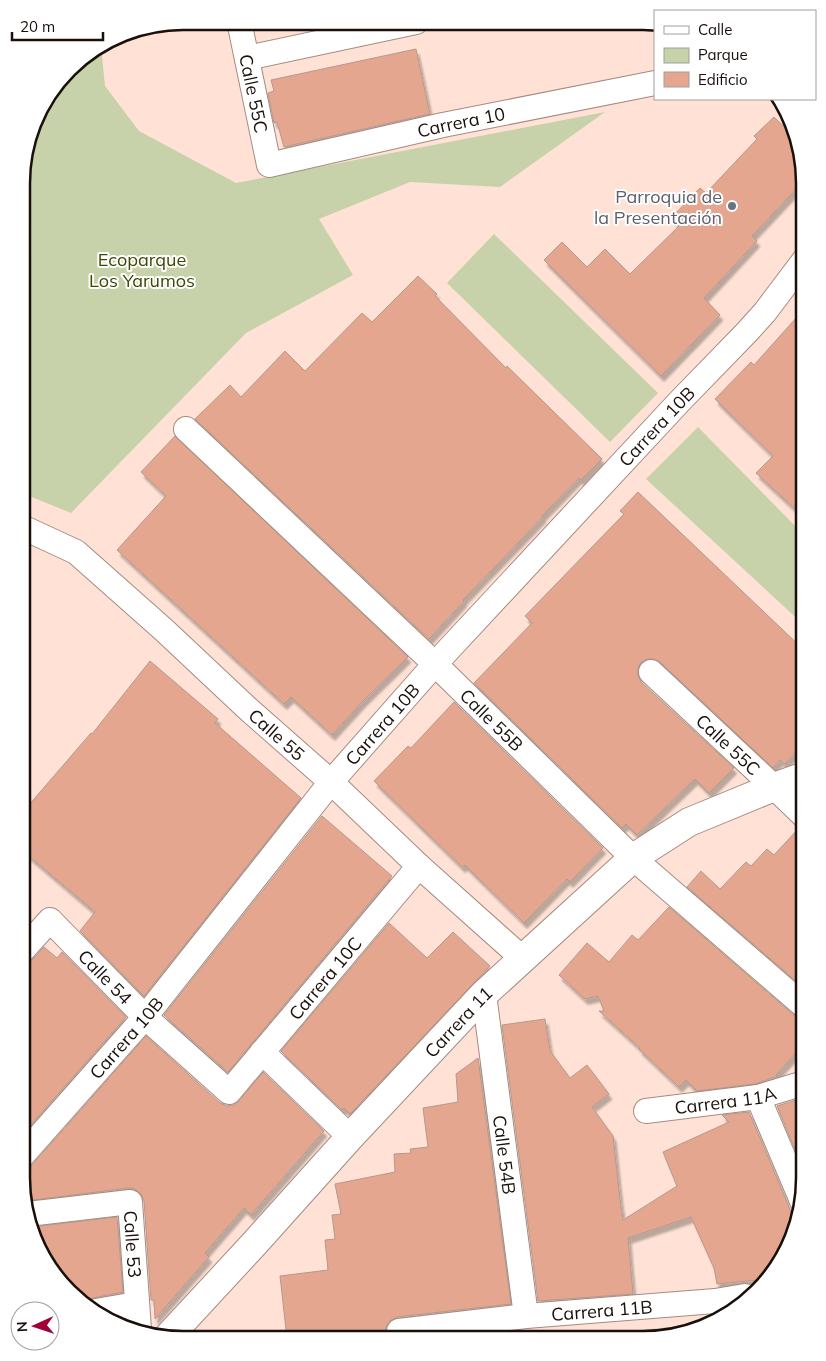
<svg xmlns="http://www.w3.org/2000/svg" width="826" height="1361" font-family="Mulish,sans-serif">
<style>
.green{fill:#c7d1aa}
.building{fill:#e4a68f;stroke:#b4998f;filter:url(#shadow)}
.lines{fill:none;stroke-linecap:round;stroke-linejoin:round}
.street-casing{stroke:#a58b7f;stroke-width:26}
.secondary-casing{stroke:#a58b7f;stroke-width:30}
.street{stroke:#fff;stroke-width:24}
.secondary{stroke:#fff;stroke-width:28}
.worship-dot{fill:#6b7280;stroke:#fff;stroke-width:2}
.labels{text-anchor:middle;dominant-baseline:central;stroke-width:4;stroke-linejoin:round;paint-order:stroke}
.street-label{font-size:18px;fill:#190f0b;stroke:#fff}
.worship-label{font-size:18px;fill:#5b616d;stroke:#fff;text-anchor:end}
.park-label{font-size:18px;fill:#3d4801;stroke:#fff}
.rim{fill:none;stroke:#190f0b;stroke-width:2.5}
</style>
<defs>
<filter id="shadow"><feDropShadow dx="3" dy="5.5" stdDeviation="1" flood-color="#0004"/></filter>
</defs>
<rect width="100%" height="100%" fill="#ffe2d5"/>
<path class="green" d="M 101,46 L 105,86 L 139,131 L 236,183 L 605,112 L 500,187 L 410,182 L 319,219 L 353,275 L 246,333 L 71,513 L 22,493 L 23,162 L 38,111 L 76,62 Z
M 494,234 L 658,393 L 610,442 L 447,283 Z
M 698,427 L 805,536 L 805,626 L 646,479 Z
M 703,1324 L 705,1328 L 643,1340 L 543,1339 Z"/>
<path class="building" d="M 416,49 L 430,114 L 284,147 L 277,122 L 274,123 L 268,93 L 274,91 L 271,80 Z
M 774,117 L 796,138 L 804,181 L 752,236 L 757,241 L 704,298 L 720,315 L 661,376 L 544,260 L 562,242 L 587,267 L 605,249 L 630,274 L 679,226 L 671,218 L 700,188 L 706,193 L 757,139 L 754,136 Z
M 418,276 L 437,294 L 435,296 L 506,368 L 507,366 L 602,459 L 581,480 L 579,478 L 542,516 L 543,517 L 463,600 L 464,601 L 429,639 L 195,419 L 230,385 L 241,397 L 285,351 L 305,371 L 362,313 L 372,322 Z
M 805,308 L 805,518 L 756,473 L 773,456 L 715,399 L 751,362 L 754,365 Z
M 175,436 L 408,657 L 363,701 L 332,735 L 291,697 L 284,704 L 117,550 L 166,496 L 141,472 Z
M 638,492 L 805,651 L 805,742 L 785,764 L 780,760 L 773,768 L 660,662 L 654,659 L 647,659 L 641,662 L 638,668 L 638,676 L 641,682 L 734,768 L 709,793 L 695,779 L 637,835 L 626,824 L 622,828 L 474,683 L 532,623 L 525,616 L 624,514 L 620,511 Z
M 150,661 L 218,719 L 215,723 L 301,798 L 144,996 L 80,931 L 95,912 L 22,850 L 22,813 L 91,733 L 92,734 Z
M 454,702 L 603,848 L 570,882 L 567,879 L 524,923 L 465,865 L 462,867 L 374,781 L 408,746 L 411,748 Z
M 322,816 L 392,876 L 228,1072 L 164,1015 Z
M 798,829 L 805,830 L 804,988 L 687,887 L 701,871 L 720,889 L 746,862 L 751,866 L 767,849 L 774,855 Z
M 669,907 L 795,1016 L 804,1019 L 804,1044 L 776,1075 L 778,1076 L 755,1084 L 697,1091 L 686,1080 L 679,1087 L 639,1049 L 640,1048 L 599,1011 L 604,1011 L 598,996 L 585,999 L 559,975 L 587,943 L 609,962 L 632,935 L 638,940 Z
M 389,923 L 427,958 L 453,932 L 490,966 L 350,1114 L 344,1108 L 342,1110 L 281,1051 Z
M 44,947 L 57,958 L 62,952 L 126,1017 L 21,1136 L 22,971 Z
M 545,1019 L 550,1051 L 570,1078 L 587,1065 L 609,1094 L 592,1107 L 613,1136 L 620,1200 L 623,1220 L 677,1186 L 663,1152 L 729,1122 L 722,1115 L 749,1112 L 785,1197 L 796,1226 L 793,1240 L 771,1276 L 768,1279 L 717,1284 L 714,1268 L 691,1217 L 628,1238 L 633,1294 L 538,1301 L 502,1025 Z
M 146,1036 L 220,1103 L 227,1106 L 234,1105 L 239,1101 L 263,1072 L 324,1131 L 251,1215 L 244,1208 L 205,1253 L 209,1257 L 155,1319 L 154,1300 L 151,1300 L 144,1201 L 141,1194 L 135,1189 L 128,1188 L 26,1201 L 21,1178 L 21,1170 L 26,1170 L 31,1166 Z
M 478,1058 L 511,1304 L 397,1317 L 391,1320 L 387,1325 L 384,1332 L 385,1339 L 287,1339 L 280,1276 L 328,1270 L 325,1240 L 335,1239 L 332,1215 L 341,1214 L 335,1184 L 395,1172 L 394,1154 L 411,1153 L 410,1149 L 428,1147 L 423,1108 L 458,1102 L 456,1074 Z
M 802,1098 L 804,1100 L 804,1155 L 798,1157 L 777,1106 Z
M 117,1217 L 123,1292 L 93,1298 L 88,1300 L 84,1305 L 33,1240 L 31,1227 Z"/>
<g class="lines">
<defs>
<g id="street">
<path id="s1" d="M 239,21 L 269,165 L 443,125 L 655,83"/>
<path d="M 247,58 L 416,22"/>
<path id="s2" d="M 186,429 L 435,664 L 633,858 L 804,1006"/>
<path id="s3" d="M 22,527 L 76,552 L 164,630 L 247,708 L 331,782 L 419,866 L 522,958"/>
<path id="s4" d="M 651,672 L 774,787 L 805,817"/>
<path id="s5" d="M 22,951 L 50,920 L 145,1017 L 229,1092 L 419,866"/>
<path id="s6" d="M 484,994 L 526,1316"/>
<path d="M 262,1052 L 350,1137"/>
<path d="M 758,1097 L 802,1201"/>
<path id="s7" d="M 646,1111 L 758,1097 L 804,1083"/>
<path id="s8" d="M 21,1157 L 145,1017 L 331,782 L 435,664 L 679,402 L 747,332 L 765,312 L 805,259"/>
<path id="s9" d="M 28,1214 L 130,1202 L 139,1329"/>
<path d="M 96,1311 L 136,1304"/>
<path id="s10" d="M 399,1331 L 526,1316 L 715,1301 L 745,1296"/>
</g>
<g id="secondary">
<path id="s11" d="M 167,1338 L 254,1244 L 350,1137 L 484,994 L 633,858 L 689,822 L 774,787 L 805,776"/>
</g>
</defs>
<use href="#street" class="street-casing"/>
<use href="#secondary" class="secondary-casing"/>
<use href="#street" class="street"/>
<use href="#secondary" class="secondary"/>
</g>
<circle class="worship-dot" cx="732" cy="206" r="5"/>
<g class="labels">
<g class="street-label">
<text stroke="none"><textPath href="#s1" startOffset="74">Calle 55C</textPath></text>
<text stroke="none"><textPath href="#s1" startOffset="344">Carrera 10</textPath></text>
<text stroke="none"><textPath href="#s8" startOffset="969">Carrera 10B</textPath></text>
<text stroke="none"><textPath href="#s2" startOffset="422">Calle 55B</textPath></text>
<text stroke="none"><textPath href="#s8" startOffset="564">Carrera 10B</textPath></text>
<text stroke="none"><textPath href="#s3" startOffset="331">Calle 55</textPath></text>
<text stroke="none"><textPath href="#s4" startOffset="106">Calle 55C</textPath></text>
<text stroke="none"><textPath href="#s5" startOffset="121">Calle 54</textPath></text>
<text stroke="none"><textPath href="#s5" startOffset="439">Carrera 10C</textPath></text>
<text stroke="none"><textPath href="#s11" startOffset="430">Carrera 11</textPath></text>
<text stroke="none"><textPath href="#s8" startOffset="159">Carrera 10B</textPath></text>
<text stroke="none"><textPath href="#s7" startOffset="80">Carrera 11A</textPath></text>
<text stroke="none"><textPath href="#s6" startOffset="162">Calle 54B</textPath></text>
<text stroke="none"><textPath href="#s9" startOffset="145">Calle 53</textPath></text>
<text stroke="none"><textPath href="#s10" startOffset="204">Carrera 11B</textPath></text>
</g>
<g class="worship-label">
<text x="722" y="196">Parroquia de<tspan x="722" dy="21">la Presentación</tspan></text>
</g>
<g class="park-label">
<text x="142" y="259">Ecoparque<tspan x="142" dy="21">Los Yarumos</tspan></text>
</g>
</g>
<path d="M0 0H826V1361H0ZM183 30H643A153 153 0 0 1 796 183V1178A153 153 0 0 1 643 1331H183A153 153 0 0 1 30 1178V183A153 153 0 0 1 183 30Z" fill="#fff" fill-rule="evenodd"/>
<path class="rim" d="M183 30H643A153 153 0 0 1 796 183V1178A153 153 0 0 1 643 1331H183A153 153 0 0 1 30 1178V183A153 153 0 0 1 183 30Z"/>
<rect x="654" y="10" width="162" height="90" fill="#ffffff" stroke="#a39f9d"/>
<rect x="664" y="26" width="25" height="8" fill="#ffffff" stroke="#a39f9d"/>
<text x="698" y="35" font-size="15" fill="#190f0b">Calle</text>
<rect x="664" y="48" width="25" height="15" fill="#c7d1aa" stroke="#a39f9d"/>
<text x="698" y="60" font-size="15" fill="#190f0b">Parque</text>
<rect x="664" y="72" width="25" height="15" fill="#e4a68f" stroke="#a39f9d"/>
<text x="698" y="85" font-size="15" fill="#190f0b">Edificio</text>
<g transform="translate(35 1326) rotate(267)"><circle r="24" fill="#ffffff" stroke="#a39f9d"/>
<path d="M0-4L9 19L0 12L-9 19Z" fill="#a10137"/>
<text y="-8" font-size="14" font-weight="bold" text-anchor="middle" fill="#190f0b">N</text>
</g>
<path d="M12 32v8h91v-8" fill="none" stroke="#190f0b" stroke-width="2.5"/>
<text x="20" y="32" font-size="15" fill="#190f0b" stroke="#ffffff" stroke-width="4" paint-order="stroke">20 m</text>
</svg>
